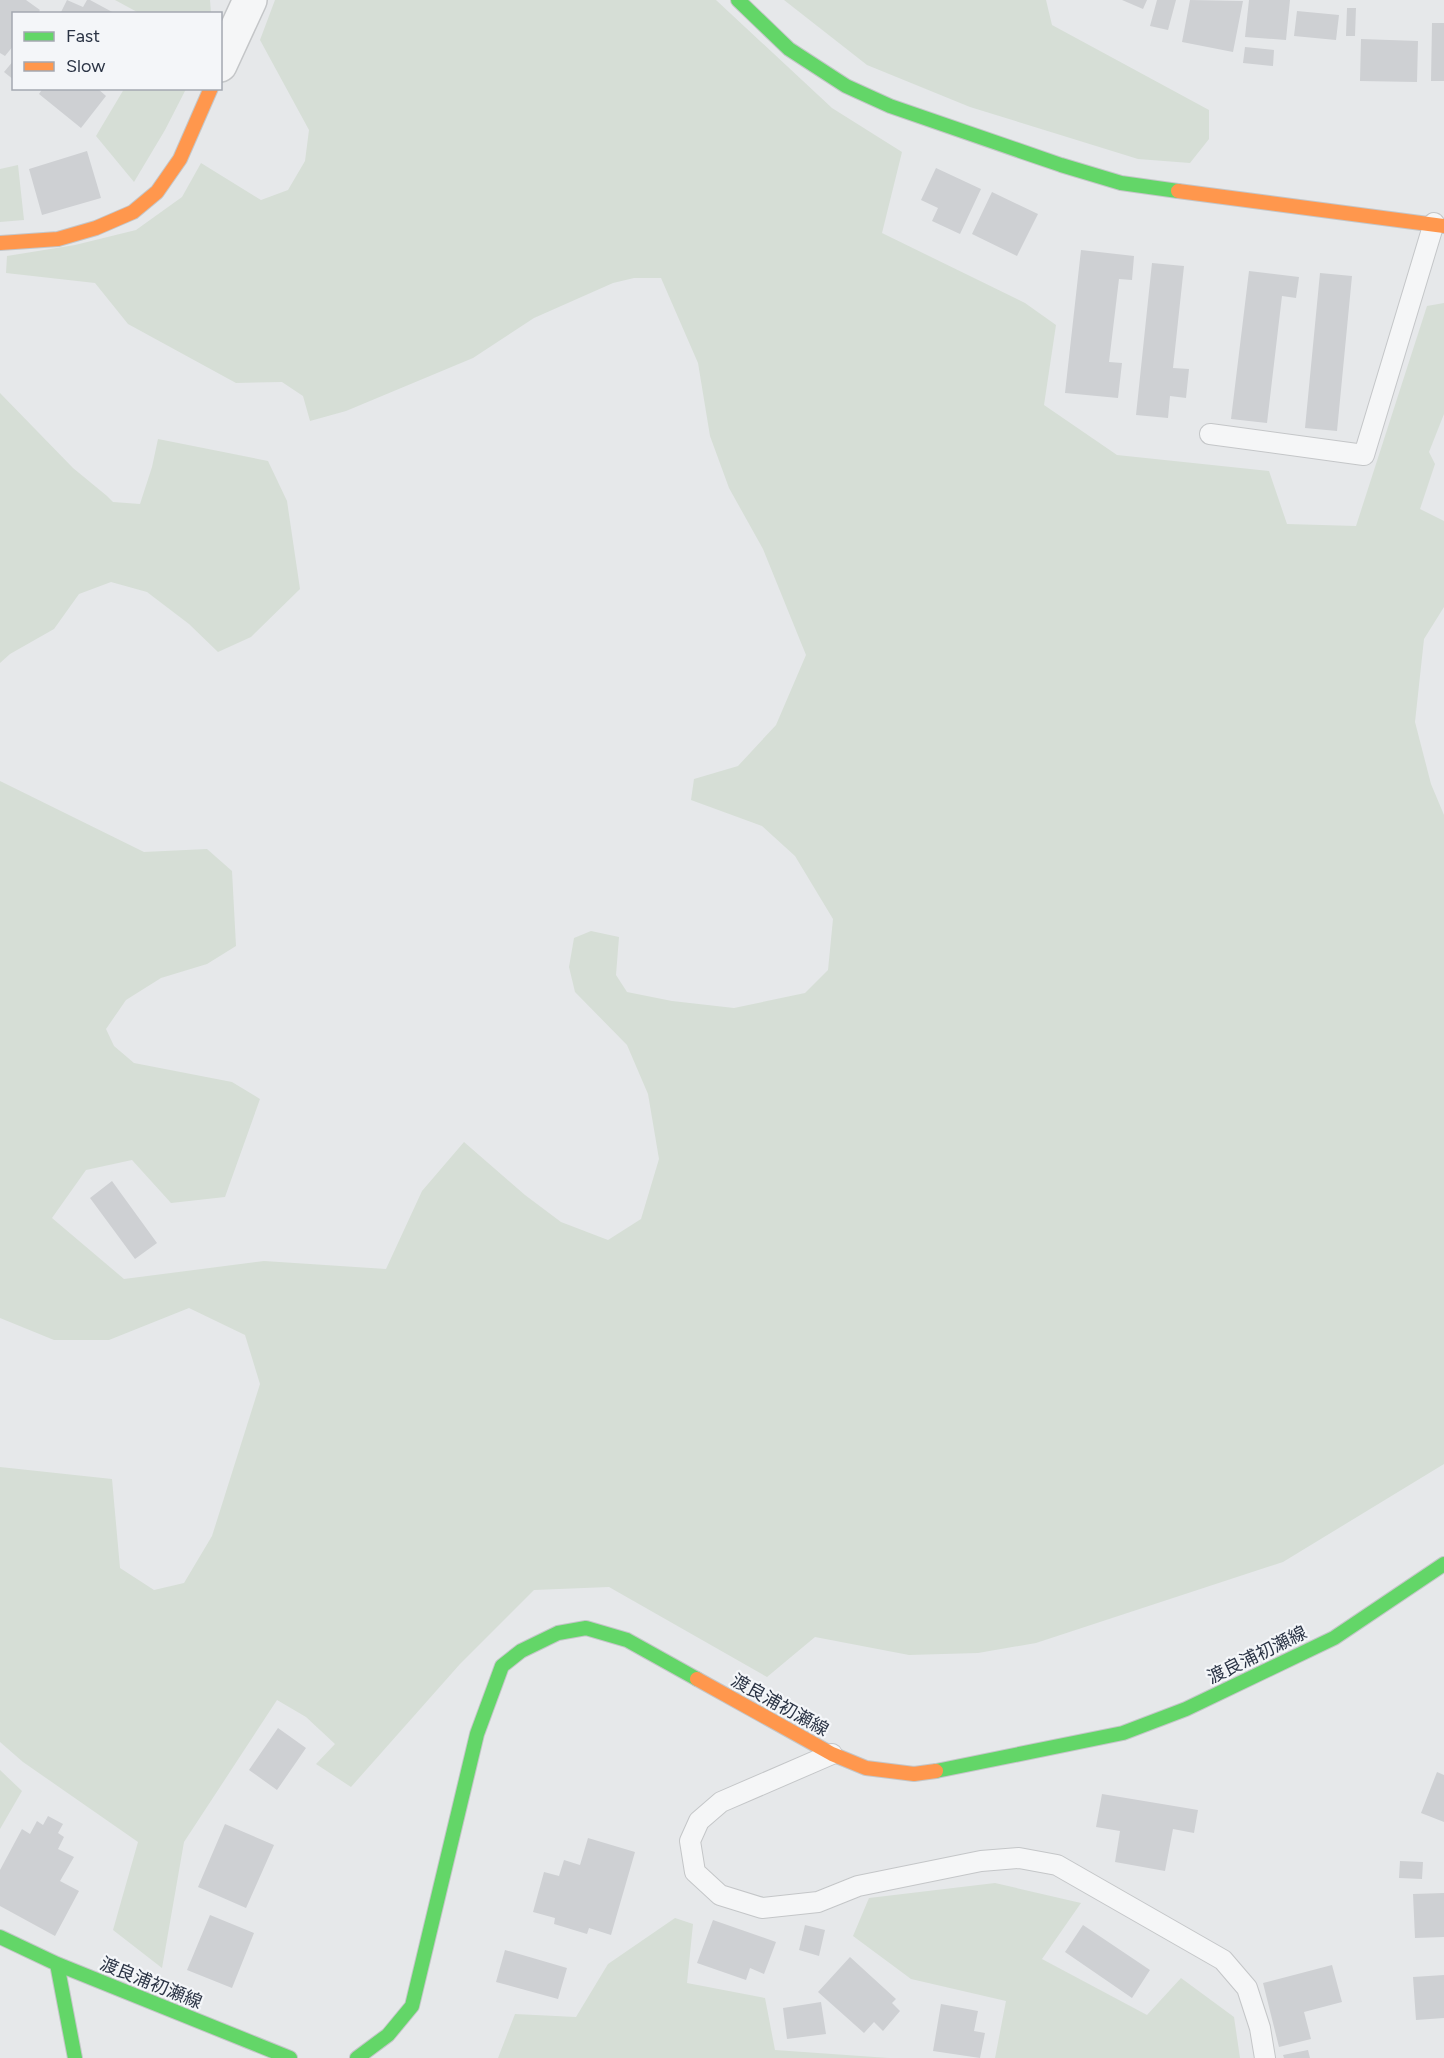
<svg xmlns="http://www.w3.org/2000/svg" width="1444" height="2058" font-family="Figtree,'Noto Sans JP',sans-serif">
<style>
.green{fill:#d6ded6}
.building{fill:#ced0d3}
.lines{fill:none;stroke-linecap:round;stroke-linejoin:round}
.lane-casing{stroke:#c4c6c8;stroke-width:22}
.street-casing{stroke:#c4c6c8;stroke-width:36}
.fast-casing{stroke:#c4c6c8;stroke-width:16}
.slow-casing{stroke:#c4c6c8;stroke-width:16}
.lane{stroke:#f5f6f7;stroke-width:20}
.street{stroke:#f5f6f7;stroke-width:33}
.fast{stroke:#63d668;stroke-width:14}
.slow{stroke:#ff974d;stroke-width:14}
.labels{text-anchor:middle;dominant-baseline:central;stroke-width:4.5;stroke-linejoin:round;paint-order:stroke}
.street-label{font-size:18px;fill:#2b3445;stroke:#f4f6f9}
</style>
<rect width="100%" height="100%" fill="#e6e8ea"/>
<path class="green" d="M 115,0 L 210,0 L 211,13 L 139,13 Z
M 275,0 L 716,0 L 832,108 L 902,152 L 882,233 L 1025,303 L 1056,325 L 1044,405 L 1117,455 L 1269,471 L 1287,524 L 1356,526 L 1427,306 L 1444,303 L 1444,414 L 1429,452 L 1435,464 L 1420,509 L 1444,521 L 1444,607 L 1424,639 L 1415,722 L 1431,784 L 1444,815 L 1444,1464 L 1283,1562 L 1036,1643 L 978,1653 L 909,1655 L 815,1637 L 767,1677 L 609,1587 L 534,1590 L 460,1664 L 351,1787 L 316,1764 L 335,1744 L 306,1717 L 277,1700 L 184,1842 L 162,1968 L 113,1930 L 138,1842 L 23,1762 L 0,1742 L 0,1467 L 112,1479 L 120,1568 L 154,1590 L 184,1583 L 212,1536 L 260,1384 L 245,1335 L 189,1308 L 109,1340 L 54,1340 L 0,1318 L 0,781 L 144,852 L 207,849 L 232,871 L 236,946 L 207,964 L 161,978 L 126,1000 L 106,1029 L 114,1046 L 134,1063 L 232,1082 L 260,1099 L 225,1197 L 171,1203 L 132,1160 L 86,1170 L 52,1218 L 124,1279 L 264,1261 L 386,1269 L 422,1191 L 464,1142 L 525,1195 L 561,1222 L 608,1240 L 641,1219 L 659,1159 L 648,1094 L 627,1045 L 575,992 L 569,967 L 574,938 L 591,931 L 619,937 L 616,975 L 627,992 L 672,1001 L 734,1008 L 805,993 L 828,970 L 833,919 L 795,856 L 762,826 L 691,800 L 694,779 L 738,766 L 776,725 L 806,655 L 763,549 L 729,488 L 710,436 L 698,363 L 661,278 L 634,278 L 613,283 L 534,318 L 473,358 L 346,411 L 310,421 L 303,396 L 282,382 L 236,383 L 128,324 L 95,283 L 6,273 L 7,256 L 75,245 L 136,230 L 182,197 L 201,163 L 261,200 L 288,190 L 305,161 L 309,130 L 260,40 Z
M 784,0 L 1046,0 L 1052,25 L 1209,110 L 1209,139 L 1190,163 L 1138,159 L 970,107 L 867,65 Z
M 124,89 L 186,89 L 165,130 L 134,182 L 96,136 Z
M 18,165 L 24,220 L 0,222 L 0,169 Z
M 0,393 L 73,468 L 107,496 L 113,502 L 140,504 L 152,467 L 158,439 L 268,461 L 287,501 L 300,589 L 251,637 L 218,652 L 189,624 L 147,592 L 111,582 L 79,594 L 54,629 L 10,654 L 0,663 Z
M 0,1770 L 22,1791 L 0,1829 Z
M 995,1883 L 1081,1903 L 1042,1959 L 1147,2015 L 1181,1978 L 1234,2017 L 1240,2058 L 995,2058 L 1006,2001 L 911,1979 L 853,1936 L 869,1898 Z
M 675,1918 L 693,1924 L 687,1983 L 765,1998 L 775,2050 L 889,2058 L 498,2058 L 515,2014 L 576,2017 L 608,1964 Z"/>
<path class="building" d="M 0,0 L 26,0 L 40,10 L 37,14 L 14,14 L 14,45 L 5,56 L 0,53 Z
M 67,0 L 83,7 L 87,0 L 90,0 L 116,14 L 60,14 Z
M 1122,0 L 1147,0 L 1143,9 Z
M 1157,0 L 1176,0 L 1168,30 L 1150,26 Z
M 1190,0 L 1243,1 L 1233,52 L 1182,42 Z
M 1249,0 L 1290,0 L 1286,40 L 1245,37 Z
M 1347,8 L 1356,8 L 1355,36 L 1346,36 Z
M 1297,11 L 1339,15 L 1336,40 L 1294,36 Z
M 1432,23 L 1444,23 L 1444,81 L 1431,81 Z
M 1361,39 L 1418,41 L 1417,82 L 1360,81 Z
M 1245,47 L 1274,50 L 1273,66 L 1243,63 Z
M 14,60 L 14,80 L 4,72 Z
M 43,88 L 97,88 L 106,96 L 81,128 L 39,94 Z
M 87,151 L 101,198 L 42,215 L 29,169 Z
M 936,168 L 981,189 L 960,234 L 932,221 L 938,208 L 921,200 Z
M 992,192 L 1038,214 L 1017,256 L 972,234 Z
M 1081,250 L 1134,256 L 1132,280 L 1119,279 L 1109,362 L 1122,363 L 1118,398 L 1065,393 Z
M 1152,263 L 1184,266 L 1173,368 L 1189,369 L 1186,398 L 1170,396 L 1168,418 L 1136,415 Z
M 1249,271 L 1299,277 L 1296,298 L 1282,296 L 1267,423 L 1231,419 Z
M 1320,273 L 1352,276 L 1337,431 L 1305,428 Z
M 112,1181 L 157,1243 L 135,1259 L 90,1198 Z
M 278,1728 L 306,1748 L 277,1790 L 249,1770 Z
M 1437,1772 L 1444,1775 L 1444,1822 L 1421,1813 Z
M 1102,1794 L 1198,1810 L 1194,1833 L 1173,1829 L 1165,1871 L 1115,1862 L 1120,1831 L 1096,1827 Z
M 48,1816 L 63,1824 L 58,1833 L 64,1837 L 58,1849 L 74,1857 L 60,1881 L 79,1891 L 55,1936 L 0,1906 L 0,1870 L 22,1829 L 30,1834 L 37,1821 L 43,1825 Z
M 225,1824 L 274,1845 L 246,1908 L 198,1887 Z
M 588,1838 L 635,1852 L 611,1935 L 589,1928 L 587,1934 L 554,1924 L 555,1918 L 533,1912 L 544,1872 L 559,1876 L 564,1860 L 580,1865 Z
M 1400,1861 L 1423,1862 L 1422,1879 L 1399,1878 Z
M 1444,1893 L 1444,1937 L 1415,1938 L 1413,1894 Z
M 210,1915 L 254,1933 L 232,1988 L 187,1970 Z
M 713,1920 L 776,1942 L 764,1974 L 750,1968 L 746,1980 L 697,1963 Z
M 805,1925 L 825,1930 L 819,1956 L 799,1950 Z
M 1083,1925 L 1150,1970 L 1132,1998 L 1065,1952 Z
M 505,1950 L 567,1968 L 558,1999 L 496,1982 Z
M 850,1957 L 896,1999 L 892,2003 L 900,2011 L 883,2031 L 874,2022 L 864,2033 L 818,1992 Z
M 1332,1965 L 1342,2002 L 1304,2012 L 1311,2039 L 1279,2047 L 1263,1983 Z
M 1444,1975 L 1444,2018 L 1416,2020 L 1413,1977 Z
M 821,2002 L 826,2034 L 787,2039 L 783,2008 Z
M 941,2004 L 978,2011 L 974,2031 L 985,2033 L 980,2058 L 933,2051 Z
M 1308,2050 L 1310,2058 L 1284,2058 L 1283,2055 Z"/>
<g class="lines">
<defs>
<path id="lane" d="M 1210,434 L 1364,455 L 1434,223
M 832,1754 L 721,1802 L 699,1821 L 690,1841 L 695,1872 L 720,1895 L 762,1908 L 818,1902 L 858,1886 L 981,1861 L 1019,1858 L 1057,1865 L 1223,1960 L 1247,1988 L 1260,2028 L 1265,2058"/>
<path id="street" d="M 220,65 L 250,0"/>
<path id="fast" d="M 738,0 L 789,49 L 846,86 L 890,106 L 1061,165 L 1121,183 L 1178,191
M 936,1771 L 1123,1733 L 1186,1709 L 1334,1638 L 1444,1564
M 0,1937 L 57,1964 L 290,2058
M 57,1964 L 75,2058
M 357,2058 L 388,2035 L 412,2006 L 477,1734 L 502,1666 L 521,1651 L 558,1633 L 586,1628 L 627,1640 L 697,1679"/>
<path id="slow" d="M 1178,191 L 1444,226
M 0,243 L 58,239 L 96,228 L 133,212 L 157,192 L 180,159 L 211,88
M 697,1679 L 832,1754 L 866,1768 L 914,1774 L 936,1771"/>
</defs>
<use href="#lane" class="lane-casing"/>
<use href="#street" class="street-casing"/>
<use href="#fast" class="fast-casing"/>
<use href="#slow" class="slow-casing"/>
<use href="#lane" class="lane"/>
<use href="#street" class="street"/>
<use href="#fast" class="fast"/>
<use href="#slow" class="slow"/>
</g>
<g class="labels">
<g class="street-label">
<text transform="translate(1257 1655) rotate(-26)">渡良浦初瀬線</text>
<text transform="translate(780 1705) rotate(29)">渡良浦初瀬線</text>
<text transform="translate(151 1983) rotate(22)">渡良浦初瀬線</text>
</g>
</g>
<rect x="12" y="12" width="210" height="78" fill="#f4f6f9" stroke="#a4a8b1" stroke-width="1.5"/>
<rect x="24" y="32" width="30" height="9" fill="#63d668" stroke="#a4a8b1" stroke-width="1.5"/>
<text x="66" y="42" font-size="18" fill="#2b3445">Fast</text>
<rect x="24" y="62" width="30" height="9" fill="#ff974d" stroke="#a4a8b1" stroke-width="1.5"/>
<text x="66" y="72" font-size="18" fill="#2b3445">Slow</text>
</svg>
